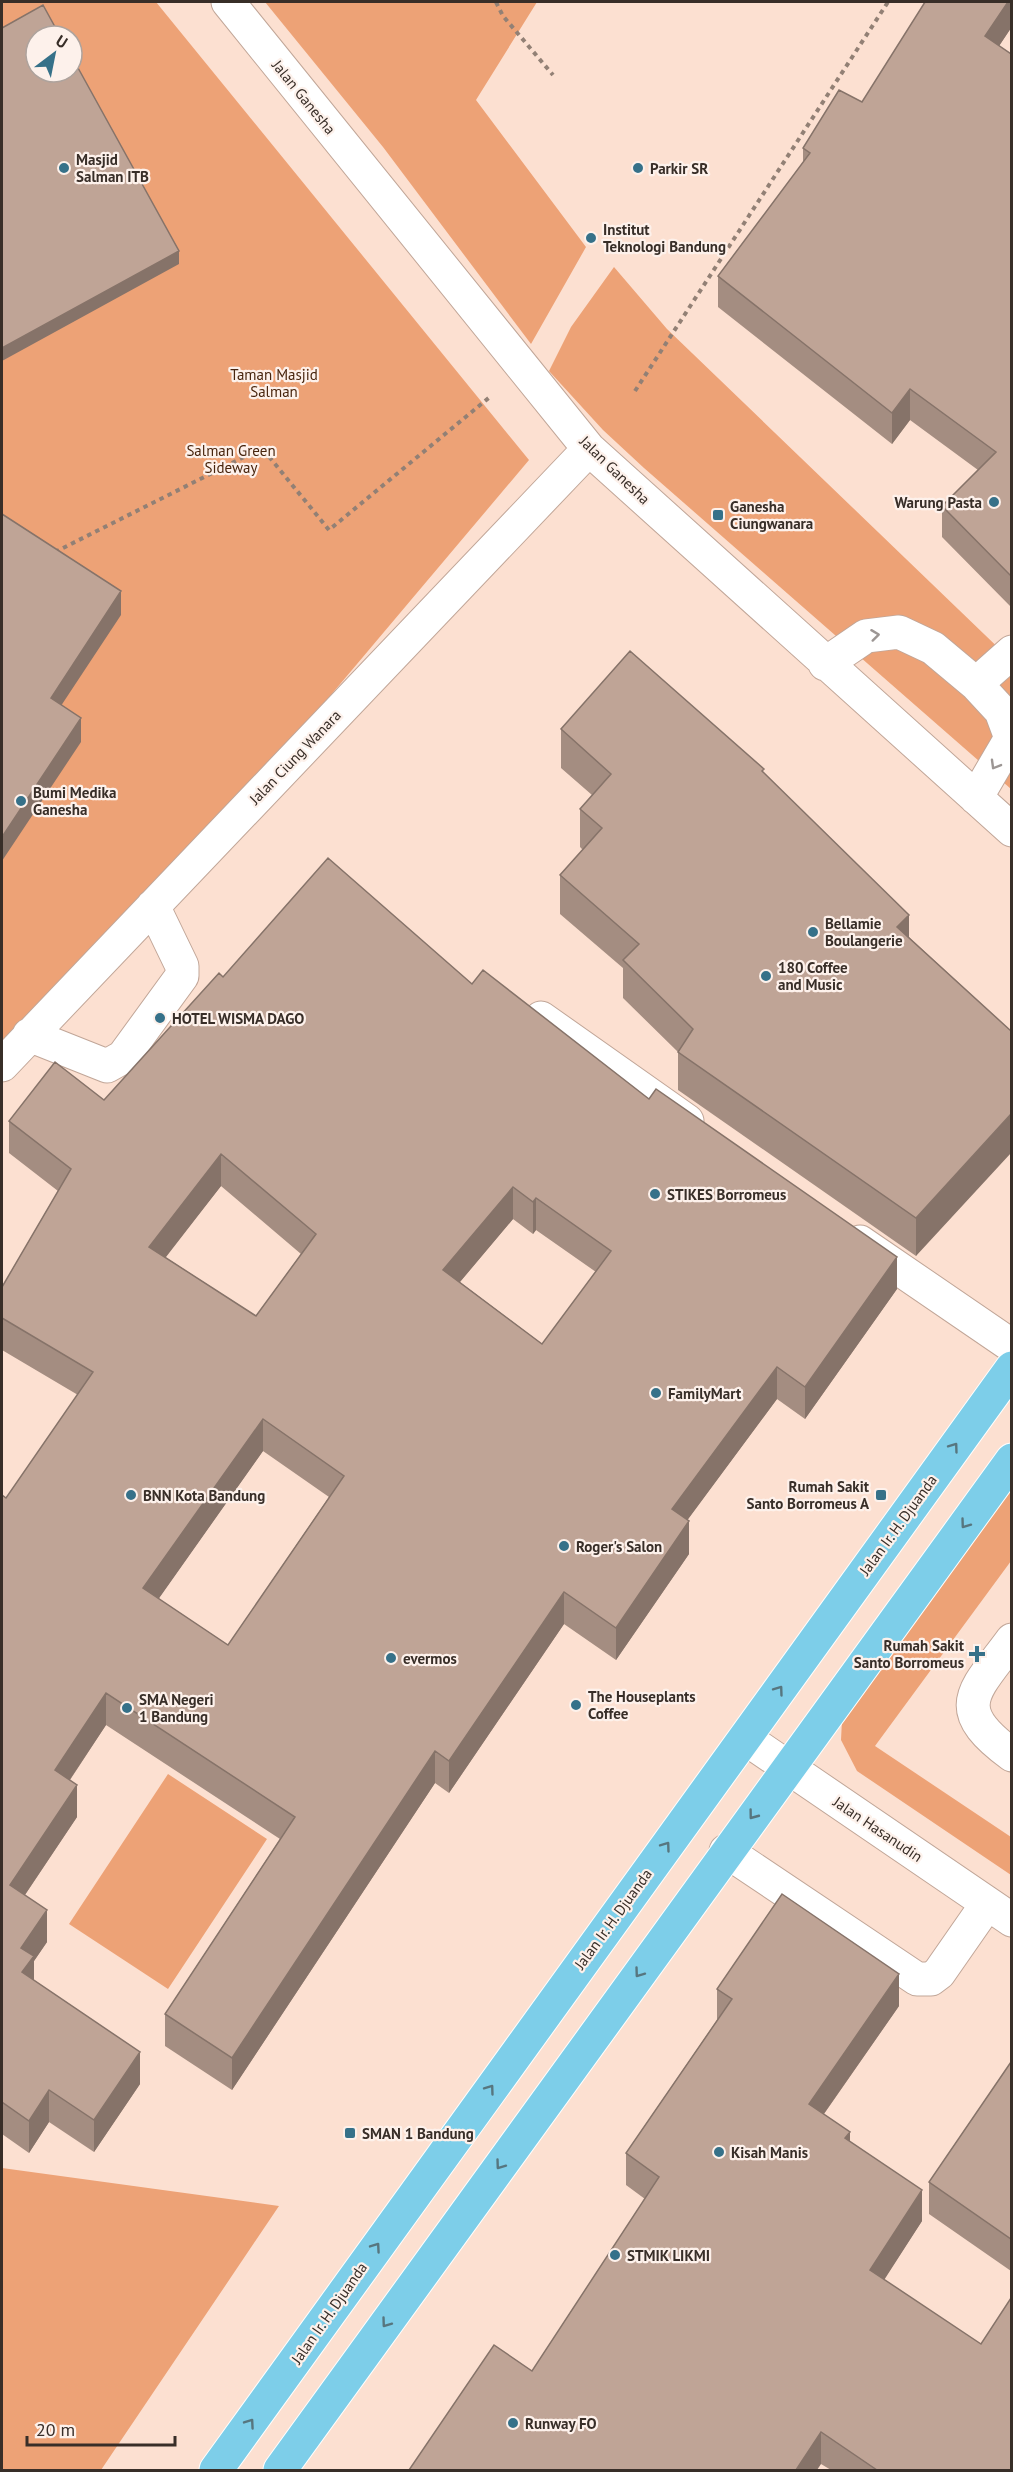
<svg xmlns="http://www.w3.org/2000/svg" width="1013" height="2472" font-family="'PT Sans',sans-serif">
<style>
.green{fill:#eda276;fill-rule:evenodd}
.lines{fill:none;stroke-linecap:round;stroke-linejoin:round}
.minor-casing{stroke:#c1a698;stroke-width:35}
.major-casing{stroke:#fff;stroke-width:35}
.path{stroke:#928075;stroke-width:4;stroke-dasharray:4.5 4.5;stroke-linecap:butt}
.minor{stroke:#fff;stroke-width:33}
.major{stroke:#7dcee9;stroke-width:33}
.wall{fill:#a48d81;fill-rule:evenodd}
.shaded-wall{fill:#867369}
.building{fill:#bfa496;stroke:#867369;stroke-width:1.5;fill-rule:evenodd}
.oneway{stroke:#9c9694}
.oneway2{stroke:#57767f}
.poi-dot{fill:#367189;stroke:#fdf1eb;stroke-width:2}
.labels{text-anchor:middle;dominant-baseline:central;stroke-width:4.5;stroke-linejoin:round;paint-order:stroke}
.street-label{font-size:15px;fill:#382e28;stroke:#fdf1eb}
.poi-label{font-size:15px;font-weight:bold;fill:#382e28;stroke:#fdf1eb;text-anchor:start}
.park-label{font-size:15px;fill:#48250e;stroke:#fdf1eb}
</style>
<rect width="100%" height="100%" fill="#fce0d1"/>
<path class="green" d="M 2,2 L 156,2 L 529,460 L 153,906 L 2,1067 ZM 36,36 L 72,36 L 72,72 L 36,72 Z
M 265,2 L 537,2 L 476,100 L 586,247 L 531,344 L 383,147 Z
M 614,267 L 667,329 L 1011,660 L 1011,789 L 644,468 L 603,430 L 549,371 L 571,327 Z
M 1011,1470 L 1011,1561 L 875,1746 L 1011,1837 L 1011,1875 L 857,1771 L 841,1740 L 842,1720 Z
M 168,1774 L 267,1839 L 168,1989 L 69,1924 Z
M 2,2168 L 279,2206 L 101,2470 L 2,2470 Z"/>
<g class="lines">
<defs>
<path id="minor" d="M 228,2 L 589,449 L 1012,830
M 825,664 L 866,636 L 899,632 L 933,648 L 976,684 L 1001,711 L 1011,738 L 976,798
M 976,684 L 1012,652
M 541,1018 L 687,1121
M 29,1035 L 107,1066 L 123,1057 L 182,976 L 182,966 L 153,906
M 2,1065 L 589,449
M 860,1242 L 1012,1346
M 1012,1640 C 974,1692 948,1708 1012,1755
M 745,1738 L 1012,1920
M 726,1851 L 917,1979 L 931,1979 L 939,1973 L 987,1904"/>
<path id="major" d="M 216,2470 L 1012,1368
M 280,2470 L 1012,1460"/>
</defs>
<use href="#minor" class="minor-casing"/>
<use href="#major" class="major-casing"/>
<path class="path" d="M 496,2 L 503,16 L 553,75
M 635,391 L 888,2
M 55,552 L 262,448 L 329,530 L 491,396"/>
<use href="#minor" class="minor"/>
<use href="#major" class="major"/>
</g>
<path class="wall" d="M 1011,2 L 1011,28 L 999,46 L 1011,54 L 1011,607 L 942,537 L 942,506 L 978,470 L 910,420 L 892,444 L 718,307 L 718,276 L 803,163 L 803,148 L 862,102 Z
M 561,729 L 764,773 L 909,937 L 1011,1031 L 916,1256 L 678,1090 L 678,1052 L 623,998 L 623,968 L 560,914 L 560,875 L 583,850 L 580,847 L 580,809 L 592,795 L 561,768 Z
M 223,977 L 472,984 L 649,1099 L 897,1289 L 805,1419 L 777,1399 L 687,1520 L 689,1554 L 616,1660 L 564,1624 L 449,1793 L 435,1783 L 232,2090 L 165,2046 L 165,2014 L 280,1839 L 106,1725 L 70,1780 L 77,1817 L 25,1895 L 47,1942 L 34,1961 L 34,1980 L 140,2084 L 94,2152 L 49,2122 L 29,2153 L 2,2134 L 2,1495 L 6,1498 L 78,1395 L 2,1350 L 2,1287 L 58,1191 L 9,1153 L 9,1121 L 104,1100 ZM 221,1186 L 301,1254 L 256,1316 L 165,1257 ZM 513,1219 L 533,1234 L 536,1230 L 596,1272 L 542,1344 L 460,1282 ZM 263,1451 L 329,1497 L 228,1645 L 158,1599 Z
M 717,1989 L 899,2006 L 824,2114 L 850,2141 L 922,2221 L 884,2279 L 1011,2470 L 831,2470 L 821,2464 L 532,2371 L 645,2199 L 626,2185 L 626,2153 L 717,2020 Z
M 1011,2062 L 1011,2271 L 929,2214 L 929,2182 Z"/>
<path class="shaded-wall" d="M 1008,2 L 1011,2 L 1011,28 L 985,67 L 985,36 Z
M 179,251 L 179,264 L 2,361 L 2,348 Z
M 910,389 L 910,420 L 892,444 L 892,413 Z
M 121,591 L 121,615 L 51,721 L 51,698 Z
M 81,718 L 81,742 L 2,861 L 2,837 Z
M 909,915 L 909,954 L 897,927 Z
M 1011,1114 L 1011,1153 L 916,1256 L 916,1218 Z
M 221,1154 L 221,1186 L 149,1279 L 149,1247 Z
M 513,1187 L 513,1219 L 443,1302 L 443,1270 Z
M 536,1198 L 536,1230 L 533,1234 L 533,1202 Z
M 897,1257 L 897,1289 L 805,1419 L 805,1387 Z
M 777,1367 L 777,1399 L 672,1541 L 672,1509 Z
M 263,1419 L 263,1451 L 143,1621 L 143,1588 Z
M 689,1521 L 689,1554 L 616,1660 L 616,1628 Z
M 564,1592 L 564,1624 L 449,1793 L 449,1761 Z
M 106,1693 L 106,1725 L 55,1802 L 55,1770 Z
M 435,1751 L 435,1783 L 232,2090 L 232,2058 Z
M 77,1785 L 77,1817 L 10,1917 L 10,1885 Z
M 47,1910 L 47,1942 L 34,1961 L 34,1988 L 21,1980 L 21,1948 Z
M 899,1974 L 899,2006 L 809,2135 L 809,2104 Z
M 140,2052 L 140,2084 L 94,2152 L 94,2120 Z
M 49,2090 L 49,2122 L 29,2153 L 29,2121 Z
M 850,2132 L 850,2163 L 845,2138 Z
M 922,2190 L 922,2221 L 870,2302 L 870,2270 Z
M 821,2432 L 821,2464 L 817,2470 L 796,2470 Z"/>
<path class="building" d="M 925,2 L 1008,2 L 985,36 L 1011,54 L 1011,576 L 942,506 L 996,452 L 910,389 L 892,413 L 718,276 L 810,153 L 803,148 L 839,90 L 862,102 Z
M 43,5 L 60,36 L 36,36 L 36,72 L 72,72 L 72,57 L 179,251 L 2,348 L 2,28 Z
M 2,514 L 121,591 L 51,698 L 81,718 L 2,837 Z
M 630,651 L 764,769 L 762,771 L 909,915 L 897,927 L 1011,1031 L 1011,1114 L 916,1218 L 678,1052 L 693,1029 L 623,960 L 639,944 L 560,875 L 602,828 L 580,809 L 611,774 L 561,729 Z
M 328,858 L 472,984 L 483,970 L 649,1099 L 656,1089 L 897,1257 L 805,1387 L 777,1367 L 672,1509 L 689,1521 L 616,1628 L 564,1592 L 449,1761 L 435,1751 L 232,2058 L 165,2014 L 295,1817 L 106,1693 L 55,1770 L 77,1785 L 10,1885 L 47,1910 L 21,1948 L 34,1956 L 22,1972 L 140,2052 L 94,2120 L 49,2090 L 29,2121 L 2,2102 L 2,1495 L 6,1498 L 93,1372 L 2,1318 L 2,1287 L 71,1169 L 9,1121 L 55,1062 L 104,1100 L 219,973 L 223,977 ZM 221,1154 L 316,1234 L 256,1316 L 149,1247 ZM 513,1187 L 533,1202 L 536,1198 L 611,1251 L 542,1344 L 443,1270 ZM 263,1419 L 344,1476 L 228,1645 L 143,1588 Z
M 782,1894 L 899,1974 L 809,2104 L 850,2132 L 845,2138 L 922,2190 L 870,2270 L 981,2344 L 1011,2298 L 1011,2470 L 877,2470 L 821,2432 L 796,2470 L 409,2470 L 494,2345 L 532,2371 L 659,2177 L 626,2153 L 732,1999 L 717,1989 Z
M 1011,2062 L 1011,2239 L 929,2182 Z"/>
<defs><path id="oneway-chevron" d="M-2-3.5L2.5 0L-2 3.5" fill="none" stroke-width="1.6" stroke-linecap="round" stroke-linejoin="round" transform="scale(1.5)"/></defs>
<g class="oneway">
<use href="#oneway-chevron" transform="translate(875 635) rotate(-7)"/>
<use href="#oneway-chevron" transform="translate(995 765) rotate(120)"/>
</g>
<g class="oneway2">
<use href="#oneway-chevron" transform="translate(954 1447) rotate(-54)"/>
<use href="#oneway-chevron" transform="translate(965 1524) rotate(126)"/>
<use href="#oneway-chevron" transform="translate(779 1690) rotate(-54)"/>
<use href="#oneway-chevron" transform="translate(753 1815) rotate(127)"/>
<use href="#oneway-chevron" transform="translate(666 1846) rotate(-54)"/>
<use href="#oneway-chevron" transform="translate(639 1973) rotate(126)"/>
<use href="#oneway-chevron" transform="translate(490 2089) rotate(-54)"/>
<use href="#oneway-chevron" transform="translate(500 2165) rotate(126)"/>
<use href="#oneway-chevron" transform="translate(376 2247) rotate(-55)"/>
<use href="#oneway-chevron" transform="translate(386 2323) rotate(126)"/>
<use href="#oneway-chevron" transform="translate(250 2423) rotate(-55)"/>
</g>
<g class="poi-dot">
<circle cx="64" cy="168" r="6"/>
<circle cx="638" cy="168" r="6"/>
<circle cx="591" cy="238" r="6"/>
<circle cx="994" cy="502" r="6"/>
<rect x="712" y="509" width="12" height="12" rx="3"/>
<circle cx="21" cy="801" r="6"/>
<circle cx="813" cy="932" r="6"/>
<circle cx="766" cy="976" r="6"/>
<circle cx="160" cy="1018" r="6"/>
<circle cx="655" cy="1194" r="6"/>
<circle cx="656" cy="1393" r="6"/>
<circle cx="131" cy="1495" r="6"/>
<rect x="875" y="1489" width="12" height="12" rx="3"/>
<circle cx="564" cy="1546" r="6"/>
<path d="M974 1645h6v6h6v6h-6v6h-6v-6h-6v-6h6z"/>
<circle cx="391" cy="1658" r="6"/>
<circle cx="576" cy="1705" r="6"/>
<circle cx="127" cy="1708" r="6"/>
<rect x="344" y="2127" width="12" height="12" rx="3"/>
<circle cx="719" cy="2152" r="6"/>
<circle cx="615" cy="2255" r="6"/>
<circle cx="513" cy="2423" r="6"/>
</g>
<g class="labels">
<g class="street-label">
<text transform="translate(304 97) rotate(51)">Jalan Ganesha</text>
<text transform="translate(615 470) rotate(44)">Jalan Ganesha</text>
<text transform="translate(295 757) rotate(-46)">Jalan Ciung Wanara</text>
<text transform="translate(898 1525) rotate(-54)">Jalan Ir. H. Djuanda</text>
<text transform="translate(878 1829) rotate(34)">Jalan Hasanudin</text>
<text transform="translate(613 1919) rotate(-54)">Jalan Ir. H. Djuanda</text>
<text transform="translate(329 2313) rotate(-55)">Jalan Ir. H. Djuanda</text>
</g>
<g class="poi-label">
<text x="76" y="159">Masjid<tspan x="76" dy="17">Salman ITB</tspan></text>
<text x="650" y="168">Parkir SR</text>
<text x="603" y="229">Institut<tspan x="603" dy="17">Teknologi Bandung</tspan></text>
<text x="982" y="502" text-anchor="end">Warung Pasta</text>
<text x="730" y="506">Ganesha<tspan x="730" dy="17">Ciungwanara</tspan></text>
<text x="33" y="792">Bumi Medika<tspan x="33" dy="17">Ganesha</tspan></text>
<text x="825" y="923">Bellamie<tspan x="825" dy="17">Boulangerie</tspan></text>
<text x="778" y="967">180 Coffee<tspan x="778" dy="17">and Music</tspan></text>
<text x="172" y="1018">HOTEL WISMA DAGO</text>
<text x="667" y="1194">STIKES Borromeus</text>
<text x="668" y="1393">FamilyMart</text>
<text x="869" y="1486" text-anchor="end">Rumah Sakit<tspan x="869" dy="17">Santo Borromeus A</tspan></text>
<text x="143" y="1495">BNN Kota Bandung</text>
<text x="576" y="1546">Roger's Salon</text>
<text x="964" y="1645" text-anchor="end">Rumah Sakit<tspan x="964" dy="17">Santo Borromeus</tspan></text>
<text x="403" y="1658">evermos</text>
<text x="588" y="1696">The Houseplants<tspan x="588" dy="17">Coffee</tspan></text>
<text x="139" y="1699">SMA Negeri<tspan x="139" dy="17">1 Bandung</tspan></text>
<text x="362" y="2133">SMAN 1 Bandung</text>
<text x="731" y="2152">Kisah Manis</text>
<text x="627" y="2255">STMIK LIKMI</text>
<text x="525" y="2423">Runway FO</text>
</g>
<g class="park-label">
<text x="274" y="374">Taman Masjid<tspan x="274" dy="17">Salman</tspan></text>
<text x="231" y="450">Salman Green<tspan x="231" dy="17">Sideway</tspan></text>
</g>
</g>
<rect width="1013" height="2472" fill="none" stroke="#382e28" stroke-width="6"/>
<g transform="translate(54 54) rotate(32)"><circle r="28" fill="#fdf1eb" stroke="#aea39d" stroke-width="1.5"/>
<path d="M0-4.5L10 22L0 15L-10 22Z" fill="#367189"/>
<text y="-9" font-size="16" font-weight="bold" text-anchor="middle" fill="#382e28">U</text>
</g>
<path d="M27 2436v9h148v-9" fill="none" stroke="#382e28" stroke-width="3"/>
<text x="36" y="2436" font-size="18" fill="#382e28" stroke="#fdf1eb" stroke-width="4.5" paint-order="stroke">20 m</text>
</svg>
